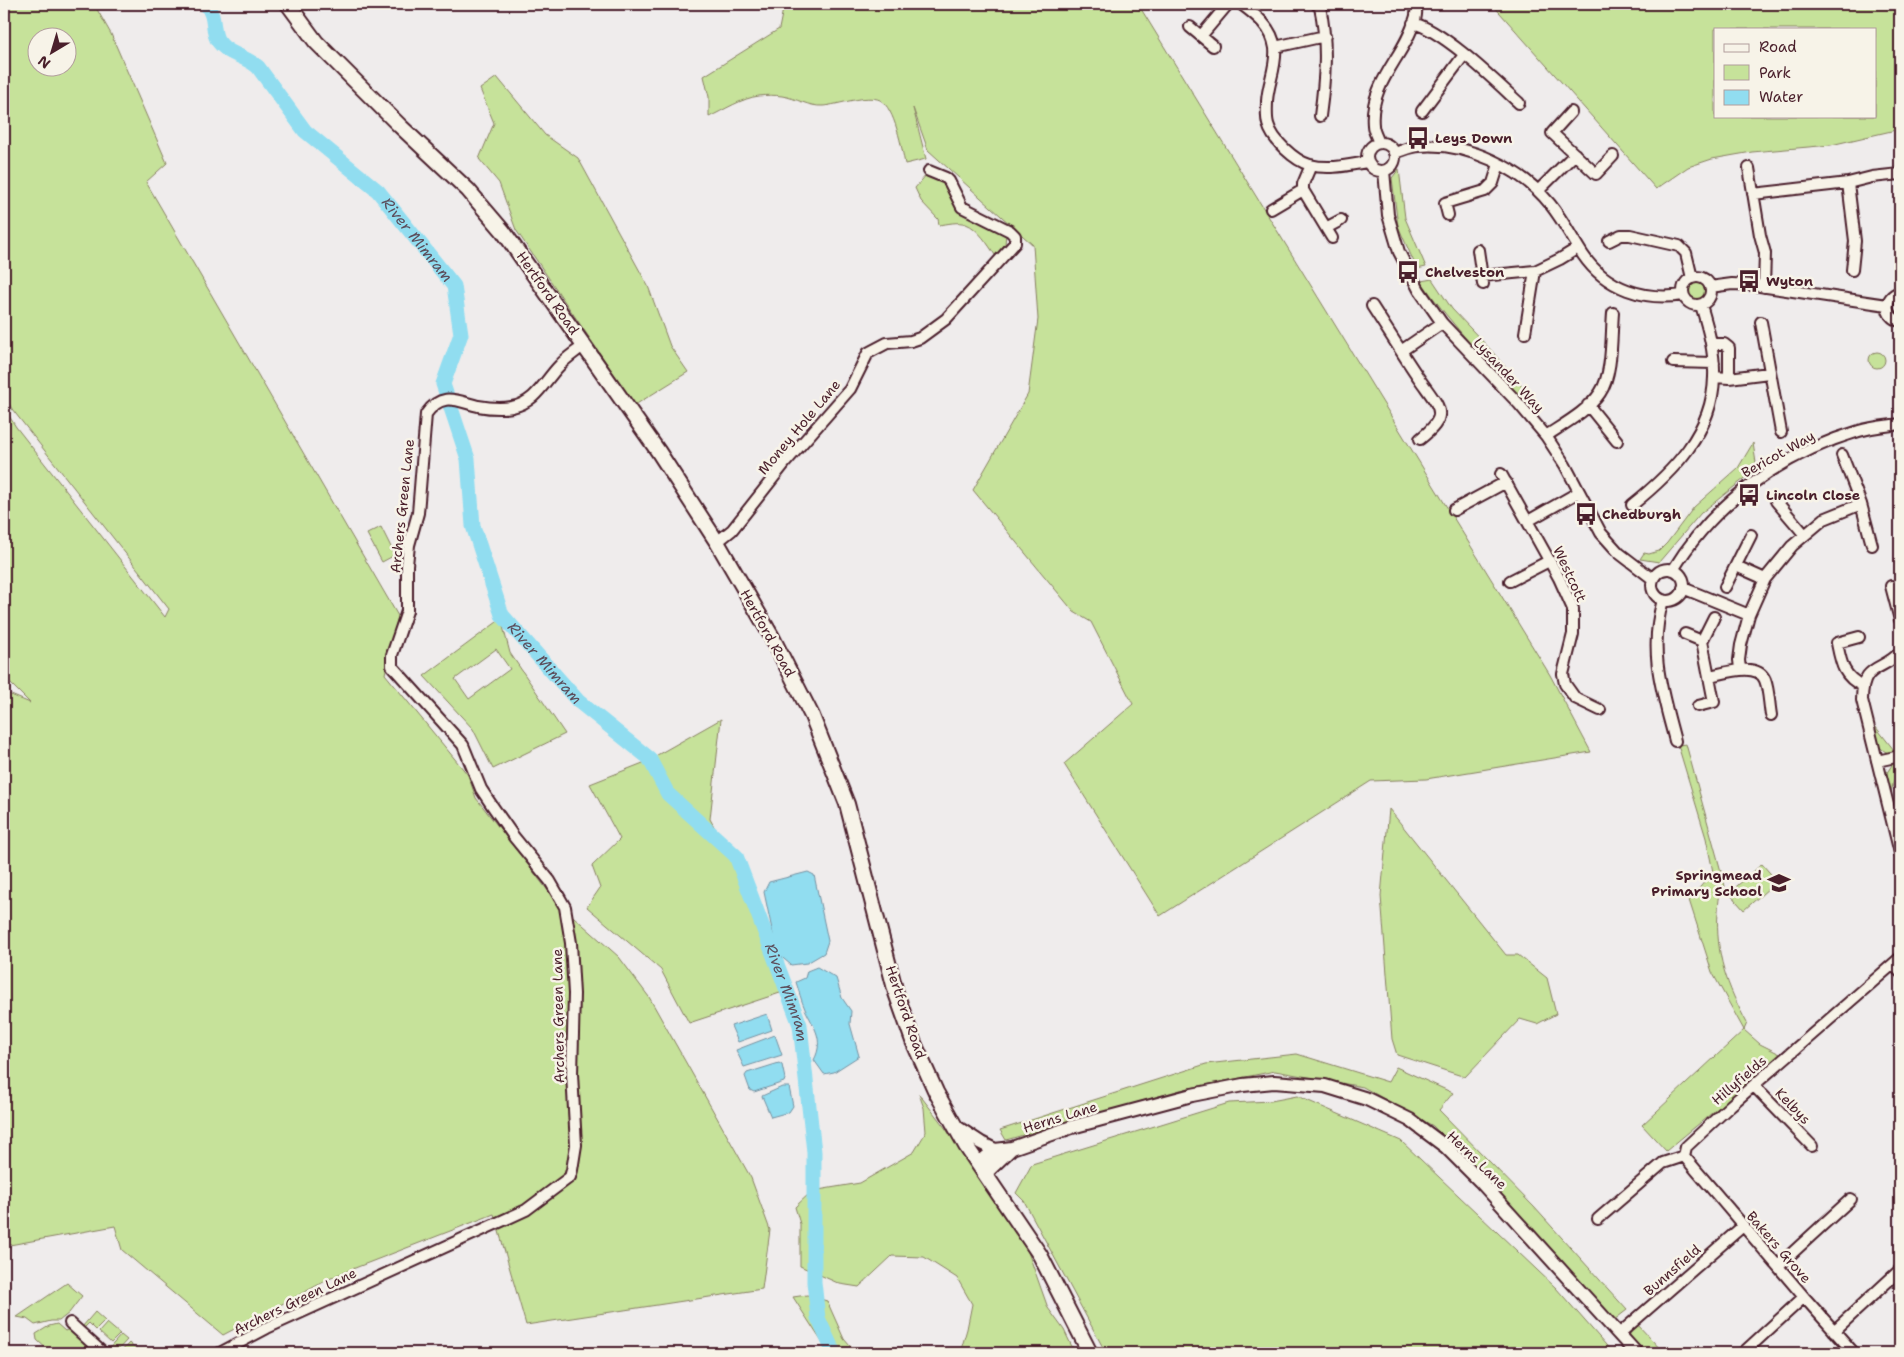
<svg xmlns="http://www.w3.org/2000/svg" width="1904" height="1357" font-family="'Shantell Sans',sans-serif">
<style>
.green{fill:#c6e29a;stroke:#888062;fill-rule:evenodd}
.water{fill:#91ddf0;stroke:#7591a1}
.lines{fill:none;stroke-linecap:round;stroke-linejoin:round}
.river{stroke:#91ddf0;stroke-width:15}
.minor-casing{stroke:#4a1f2b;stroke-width:14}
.tertiary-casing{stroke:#4a1f2b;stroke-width:16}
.secondary-casing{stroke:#4a1f2b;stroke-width:18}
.minor{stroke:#f7f3e8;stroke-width:10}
.tertiary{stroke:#f7f3e8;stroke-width:12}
.secondary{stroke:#f7f3e8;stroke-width:14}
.labels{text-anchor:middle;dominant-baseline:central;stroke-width:5;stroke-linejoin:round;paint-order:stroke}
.poi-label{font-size:14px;font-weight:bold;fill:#4a1f2b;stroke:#f7f3e8;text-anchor:start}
.street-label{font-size:14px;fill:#4a1f2b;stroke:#f7f3e8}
.water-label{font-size:15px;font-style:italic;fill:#5c4e5c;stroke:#f7f3e8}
</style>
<rect width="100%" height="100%" fill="#efecec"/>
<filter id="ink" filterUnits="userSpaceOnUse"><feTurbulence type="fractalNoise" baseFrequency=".02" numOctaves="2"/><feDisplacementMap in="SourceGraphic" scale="10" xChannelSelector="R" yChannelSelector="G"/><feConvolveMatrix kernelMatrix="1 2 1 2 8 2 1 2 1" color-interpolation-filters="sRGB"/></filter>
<g filter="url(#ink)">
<path class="green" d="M 4,4 L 94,4 L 111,34 L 167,163 L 146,182 L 398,616 L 385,674 L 468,775 L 476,798 L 556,901 L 619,957 L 649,997 L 751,1178 L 770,1230 L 762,1289 L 526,1325 L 494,1214 L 337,1275 L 223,1335 L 122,1250 L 115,1226 L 4,1246 L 4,692 L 30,703 L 4,677 L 4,408 L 16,427 L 165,617 L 169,609 L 12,409 L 4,395 ZM 38,38 L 68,38 L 68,68 L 38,68 Z
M 784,4 L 1138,4 L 1550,675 L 1591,752 L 1426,779 L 1371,781 L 1160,916 L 1064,764 L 1133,704 L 1091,622 L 1074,612 L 973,490 L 1028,394 L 1038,319 L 1033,245 L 928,150 L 913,108 L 926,159 L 905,164 C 902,149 895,108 880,100 C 867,94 838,105 823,106 C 809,107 796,98 782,96 C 775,95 766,95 759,96 C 742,98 724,110 709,117 L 709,97 L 704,76 L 779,29 Z
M 1492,4 L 1900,4 L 1900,129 L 1831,145 L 1752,152 L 1712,159 L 1688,167 L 1656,189 ZM 1715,29 L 1875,29 L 1875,116 L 1715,116 Z
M 497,77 L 545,135 L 578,158 L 648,286 L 670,346 L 688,372 L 635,405 L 516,230 L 499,183 L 479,159 L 494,123 L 480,89 Z
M 1399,169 L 1405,218 L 1426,267 L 1417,269 L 1398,226 L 1392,178 Z
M 927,174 L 945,184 L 958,210 L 1006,234 L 1005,244 L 995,255 C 989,246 978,228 966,224 C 958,221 947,224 939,225 L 938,219 L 921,201 L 915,188 Z
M 1432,279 L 1452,309 L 1489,348 L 1530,396 L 1528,405 C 1489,365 1453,327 1421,281 Z
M1689 291a8 8 0 1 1 16 0a8 8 0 1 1-16 0Z
M1869 360a8 8 0 1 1 16 0a8 8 0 1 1-16 0Z
M 1753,443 L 1756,463 L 1749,475 L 1701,513 L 1659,562 L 1640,559 L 1644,553 L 1649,554 L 1659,551 L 1667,543 L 1694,507 L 1738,468 Z
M 381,527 L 395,555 L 382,562 L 367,534 Z
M 501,619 L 510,653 L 565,734 L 493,769 L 473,729 L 424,676 ZM 496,649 L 510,669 L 469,699 L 455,679 Z
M 721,719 L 710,819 L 741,877 L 783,992 L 689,1023 L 661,970 L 587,907 L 600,888 L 592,866 L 620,839 L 590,784 L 643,763 Z
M 1875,726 L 1894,750 L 1895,754 C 1878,753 1877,741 1872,727 Z
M 1686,744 L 1725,886 C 1718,894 1719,901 1718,911 C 1715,954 1727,986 1747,1023 L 1744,1030 L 1760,1044 L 1782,1055 L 1666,1151 L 1642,1125 L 1744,1030 L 1712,972 L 1689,900 L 1713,872 L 1706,838 L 1678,745 Z
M 1897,762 L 1898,765 L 1891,792 L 1888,793 L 1886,774 L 1892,765 Z
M 1389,809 L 1506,955 L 1518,955 L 1547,978 L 1556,1014 L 1537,1024 L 1520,1019 L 1465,1077 L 1397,1055 L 1392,1039 L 1381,896 Z
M 1762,864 L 1777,881 L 1744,910 L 1729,893 Z
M 1297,1054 L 1388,1082 L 1396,1067 L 1453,1093 L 1439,1110 L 1534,1207 L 1627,1310 L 1614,1320 L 1527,1224 L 1433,1126 L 1363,1087 L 1275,1071 L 1180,1090 L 1006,1140 L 1000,1130 L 1206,1064 Z
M 919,1094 L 946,1129 L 1028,1252 L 1048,1308 L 1064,1330 L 1075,1353 L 960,1353 L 967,1329 L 972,1304 L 957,1278 L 924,1257 L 892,1256 L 859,1287 L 840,1284 L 800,1266 L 800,1224 L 795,1207 L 812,1191 L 860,1183 L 914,1152 L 926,1132 L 924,1108 Z
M 1297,1096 L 1401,1141 L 1556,1288 L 1613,1353 L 1106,1353 L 1024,1201 L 1016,1193 L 1032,1164 L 1229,1103 L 1271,1101 Z
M 67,1283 L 82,1296 L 69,1313 L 59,1321 L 51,1321 L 35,1325 L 27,1319 L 17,1317 Z
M 807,1295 L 827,1301 L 844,1339 L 856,1353 L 829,1353 L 793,1297 Z
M 95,1312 L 105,1321 L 96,1330 L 89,1323 L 82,1330 L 82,1327 Z
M 107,1323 L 120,1334 L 111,1343 L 99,1332 Z
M 57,1324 L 65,1331 L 69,1329 L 95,1349 L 95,1353 L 51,1353 L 37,1340 L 36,1334 L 49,1326 Z
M 1637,1324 L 1664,1353 L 1643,1353 L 1628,1337 Z
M 121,1335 L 127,1340 L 115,1353 L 107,1353 L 107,1351 Z
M 129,1343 L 140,1353 L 120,1353 Z"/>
<path class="water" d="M 808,872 L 814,875 L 828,941 L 824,953 L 807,963 L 791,965 L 777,953 L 764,892 L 769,882 Z
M 817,967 L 836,978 L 842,998 L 851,1011 L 850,1024 L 859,1056 L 834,1072 L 824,1074 L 814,1060 C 825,1039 813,1026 805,1009 C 801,1000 799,991 796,982 L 805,978 L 807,971 Z
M 767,1014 L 772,1030 L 738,1042 L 731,1026 Z
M 775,1035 L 782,1055 L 744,1067 L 736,1050 Z
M 779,1063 L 782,1065 L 785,1079 L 784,1082 L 754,1092 L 750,1090 L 745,1076 L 747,1073 Z
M 782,1087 L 789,1087 L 793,1106 L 789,1112 L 771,1117 L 762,1096 Z"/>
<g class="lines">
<path class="river" id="s1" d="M 206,4 C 217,18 211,31 218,41 C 228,55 246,56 258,67 L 305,131 L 378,191 L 454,286 L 461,334 L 443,384 L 468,459 L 473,526 L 502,615 L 578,701 L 649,758 L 668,794 L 736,856 L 800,1025 L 814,1152 L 814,1282 L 818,1318 L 834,1353"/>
<defs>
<path id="minor" d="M 1241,4 C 1256,15 1272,27 1275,48 C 1277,66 1268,83 1267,101 C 1267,107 1266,117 1268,124 C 1272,140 1295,161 1310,165 C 1329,170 1349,165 1367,162
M 1316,4 L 1320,7 C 1328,44 1325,79 1320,116
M 1413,23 C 1444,31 1494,80 1519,103
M 1190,27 L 1213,46
M 1201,36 L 1228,4
M 1275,47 L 1325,36
M 1422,111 L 1464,55
M 1571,112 L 1552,133 L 1596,174 L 1613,156
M 1379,143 C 1377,137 1373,131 1373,125 C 1369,83 1405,56 1415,19 C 1417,15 1416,8 1416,4
M1367 157a14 14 0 1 1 28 0a14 14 0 1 1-28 0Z
M 1394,153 C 1402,151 1411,146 1420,146 C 1467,142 1521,168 1550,204 C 1563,220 1572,238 1583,255 C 1606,289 1645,301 1683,295
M 1311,165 L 1303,184 L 1303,190 L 1332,238
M 1749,168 L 1760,235 L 1765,253 L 1764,287
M 1384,171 L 1388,215 L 1399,252 L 1419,290 L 1442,323 L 1519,404 L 1546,436 L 1565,465 L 1601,533 L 1619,553 L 1653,579
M 1848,183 L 1855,241 L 1852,270
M 1538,191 L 1575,154
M 1753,194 L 1848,183 L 1872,177 L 1900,174
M 1271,209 L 1303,190
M 1448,215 L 1445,203 L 1485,191 L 1493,183 L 1499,164
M 1326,228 L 1341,220
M 1609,241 L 1621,235 L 1630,235 L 1679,246 L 1686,253 L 1692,278
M 1478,250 L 1483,284
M 1482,276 L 1535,271 L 1560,259 L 1578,248
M1683 291a14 14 0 1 1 28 0a14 14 0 1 1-28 0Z
M 1710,287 L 1732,284 L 1753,285 L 1887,305
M 1900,292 C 1884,296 1883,317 1900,321
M 1372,306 L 1401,351
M 1761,322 L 1781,432
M 1525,333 L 1535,271
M 1711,344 L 1724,344 L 1729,348 L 1729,378 L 1714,377
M 1673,362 L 1714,363
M 1729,378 L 1769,373
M 1588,405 L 1617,441
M 1546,436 C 1564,424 1588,411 1600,393 C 1613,374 1611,336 1613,313
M 1420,439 C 1449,416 1441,409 1423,384 C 1415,373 1408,362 1401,351 L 1442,323
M 1842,455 L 1861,504 L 1872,545
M 1501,474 L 1559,578 L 1573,609 L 1573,634 L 1563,674 L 1565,684 L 1575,698 L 1600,710
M 1776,501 L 1805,535
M 1632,505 C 1673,472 1713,432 1714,377 C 1715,353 1708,328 1701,305
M 1454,510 L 1506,482
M 1528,521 L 1579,492
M 717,542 L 732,530 L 785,463 L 850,389 L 868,353 L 887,343 L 911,341 L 920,338 L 946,319 L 1015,243 L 1015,236 L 1010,231 L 962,207 L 949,181 L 946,178 L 929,171
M 1736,566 L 1765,579
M1652 585a16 16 0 1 1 32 0a16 16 0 1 1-32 0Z
M 1673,570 C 1715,501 1782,454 1859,431 C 1872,427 1887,426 1900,424
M 1510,581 L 1549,561
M 1891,586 L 1900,620
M 1725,587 L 1751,535
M 1683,588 L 1749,615
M 1663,600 C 1648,651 1662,691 1675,741
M 1685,634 L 1702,641
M 1859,637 L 1837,643 C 1841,663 1843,677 1863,686
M 1900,652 C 1883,672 1862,662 1862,700 L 1900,853
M 1740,669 L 1739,660 L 1741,645 L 1749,615 L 1765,579 L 1792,546 L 1824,519 L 1861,504
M 1709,676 C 1723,674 1757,661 1765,680 C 1769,690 1769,704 1771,715
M 1698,706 L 1714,702 L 1702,641 L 1714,617
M 1877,761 L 1900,756
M 1893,964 L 1900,972
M 1754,1086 L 1812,1146
M 1684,1156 L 1686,1147 L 1731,1105 L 1900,958
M 1684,1156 L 1804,1297 L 1854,1353
M 1598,1219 L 1663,1163 L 1684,1156
M 1778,1266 L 1851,1199
M 70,1323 L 103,1353
M 1834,1331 L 1900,1270
M 1619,1334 L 1743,1226
M 220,1353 L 267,1328 L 526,1210 L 570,1177 L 572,1170 L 576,1145 L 572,1074 L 574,994 L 571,943 L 565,907 L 550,881 L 514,837 L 491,804 L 481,789 L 463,745 L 392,666 L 392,655 L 407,611 L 407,565 L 409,545 L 418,513 L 426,414 C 442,391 457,401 478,406 C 489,408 501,409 512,407 C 537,402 544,381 560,365 C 567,357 576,352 584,345
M 1743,1353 L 1804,1297"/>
<path id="tertiary" d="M 955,1126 L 981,1143 L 995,1150
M 978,1164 L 995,1150 L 1012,1148 L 1072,1127 L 1192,1095 L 1243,1085 L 1274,1082 L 1325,1086 L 1367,1099 L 1410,1120 L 1446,1147 L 1480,1181 L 1636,1353
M 985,1174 L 1012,1148"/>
<path id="secondary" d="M 288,4 L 316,42 L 400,126 L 468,190 L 503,231 L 658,451 L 717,542 L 772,637 L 812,716 L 847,804 L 896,993 L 913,1041 L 936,1092 L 966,1146 L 1040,1255 L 1090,1353"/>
</defs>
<use href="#minor" class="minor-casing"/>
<use href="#tertiary" class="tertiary-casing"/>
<use href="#secondary" class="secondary-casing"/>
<use href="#minor" class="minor"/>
<use href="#tertiary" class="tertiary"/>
<use href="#secondary" class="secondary"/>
</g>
</g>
<defs>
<symbol id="bus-bare" viewBox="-9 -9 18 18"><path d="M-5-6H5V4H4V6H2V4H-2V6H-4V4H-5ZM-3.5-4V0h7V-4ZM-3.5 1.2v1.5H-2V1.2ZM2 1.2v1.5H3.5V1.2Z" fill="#4a1f2b" stroke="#f7f3e8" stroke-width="2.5" paint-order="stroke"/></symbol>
<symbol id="school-bare" viewBox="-9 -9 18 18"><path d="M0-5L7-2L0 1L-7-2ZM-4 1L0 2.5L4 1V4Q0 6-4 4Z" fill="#4a1f2b" stroke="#f7f3e8" stroke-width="2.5" paint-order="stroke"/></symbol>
</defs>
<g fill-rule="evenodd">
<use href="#bus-bare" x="1402" y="122" width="32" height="32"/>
<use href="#bus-bare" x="1392" y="256" width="32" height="32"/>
<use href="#bus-bare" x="1733" y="265" width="32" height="32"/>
<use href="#bus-bare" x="1733" y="479" width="32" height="32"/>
<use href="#bus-bare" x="1570" y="498" width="32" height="32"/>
<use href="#school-bare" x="1763" y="867" width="32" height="32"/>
</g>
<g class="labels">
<g class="poi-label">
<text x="1435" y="138">Leys Down</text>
<text x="1425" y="272">Chelveston</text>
<text x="1766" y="281">Wyton</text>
<text x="1766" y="495">Lincoln Close</text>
<text x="1602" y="514">Chedburgh</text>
<text x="1762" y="875" text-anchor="end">Springmead<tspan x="1762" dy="16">Primary School</tspan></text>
</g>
<g class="street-label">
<text transform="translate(548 293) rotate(55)">Hertford Road</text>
<text transform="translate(1509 375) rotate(47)">Lysander Way</text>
<text transform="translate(799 427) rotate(-50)">Money Hole Lane</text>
<text transform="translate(1778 454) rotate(-29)">Bericot Way</text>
<text transform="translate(402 506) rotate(-84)">Archers Green Lane</text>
<text transform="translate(1570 574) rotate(65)">Westcott</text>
<text transform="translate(768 633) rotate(61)">Hertford Road</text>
<text transform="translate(906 1012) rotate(71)">Hertford Road</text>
<text transform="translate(558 1016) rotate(-91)">Archers Green Lane</text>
<text transform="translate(1739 1080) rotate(-41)">Hillyfields</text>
<text transform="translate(1793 1106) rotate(46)">Kelbys</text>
<text transform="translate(1060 1117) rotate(-17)">Herns Lane</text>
<text transform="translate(1477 1160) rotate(44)">Herns Lane</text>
<text transform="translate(1779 1247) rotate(49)">Bakers Grove</text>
<text transform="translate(1672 1270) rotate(-41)">Bunnsfield</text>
<text transform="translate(295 1301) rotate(-26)">Archers Green Lane</text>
</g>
<g class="water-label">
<text stroke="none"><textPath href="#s1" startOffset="324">River Mimram</textPath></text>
<text stroke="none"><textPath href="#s1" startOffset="789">River Mimram</textPath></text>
<text stroke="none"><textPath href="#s1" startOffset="1209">River Mimram</textPath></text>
</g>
</g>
<rect width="1904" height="1357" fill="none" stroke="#f7f3e8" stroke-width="20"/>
<rect x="10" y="10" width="1884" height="1337" fill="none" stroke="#4a1f2b" stroke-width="2" filter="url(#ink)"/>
<rect x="1714" y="28" width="162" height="90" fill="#f7f3e8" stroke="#b29e9c"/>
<rect x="1724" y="44" width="25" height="8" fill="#f7f3e8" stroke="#b29e9c"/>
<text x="1759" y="52" font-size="15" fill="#4a1f2b">Road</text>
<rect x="1724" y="65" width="25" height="15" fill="#c6e29a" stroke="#b29e9c"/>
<text x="1759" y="78" font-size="15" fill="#4a1f2b">Park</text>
<rect x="1724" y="90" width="25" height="15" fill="#91ddf0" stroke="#b29e9c"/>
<text x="1759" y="102" font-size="15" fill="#4a1f2b">Water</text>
<g transform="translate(52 52) rotate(218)"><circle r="24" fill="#f7f3e8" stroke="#b29e9c"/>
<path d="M0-4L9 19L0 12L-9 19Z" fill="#4a1f2b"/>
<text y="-8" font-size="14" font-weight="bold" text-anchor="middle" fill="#4a1f2b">N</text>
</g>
</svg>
